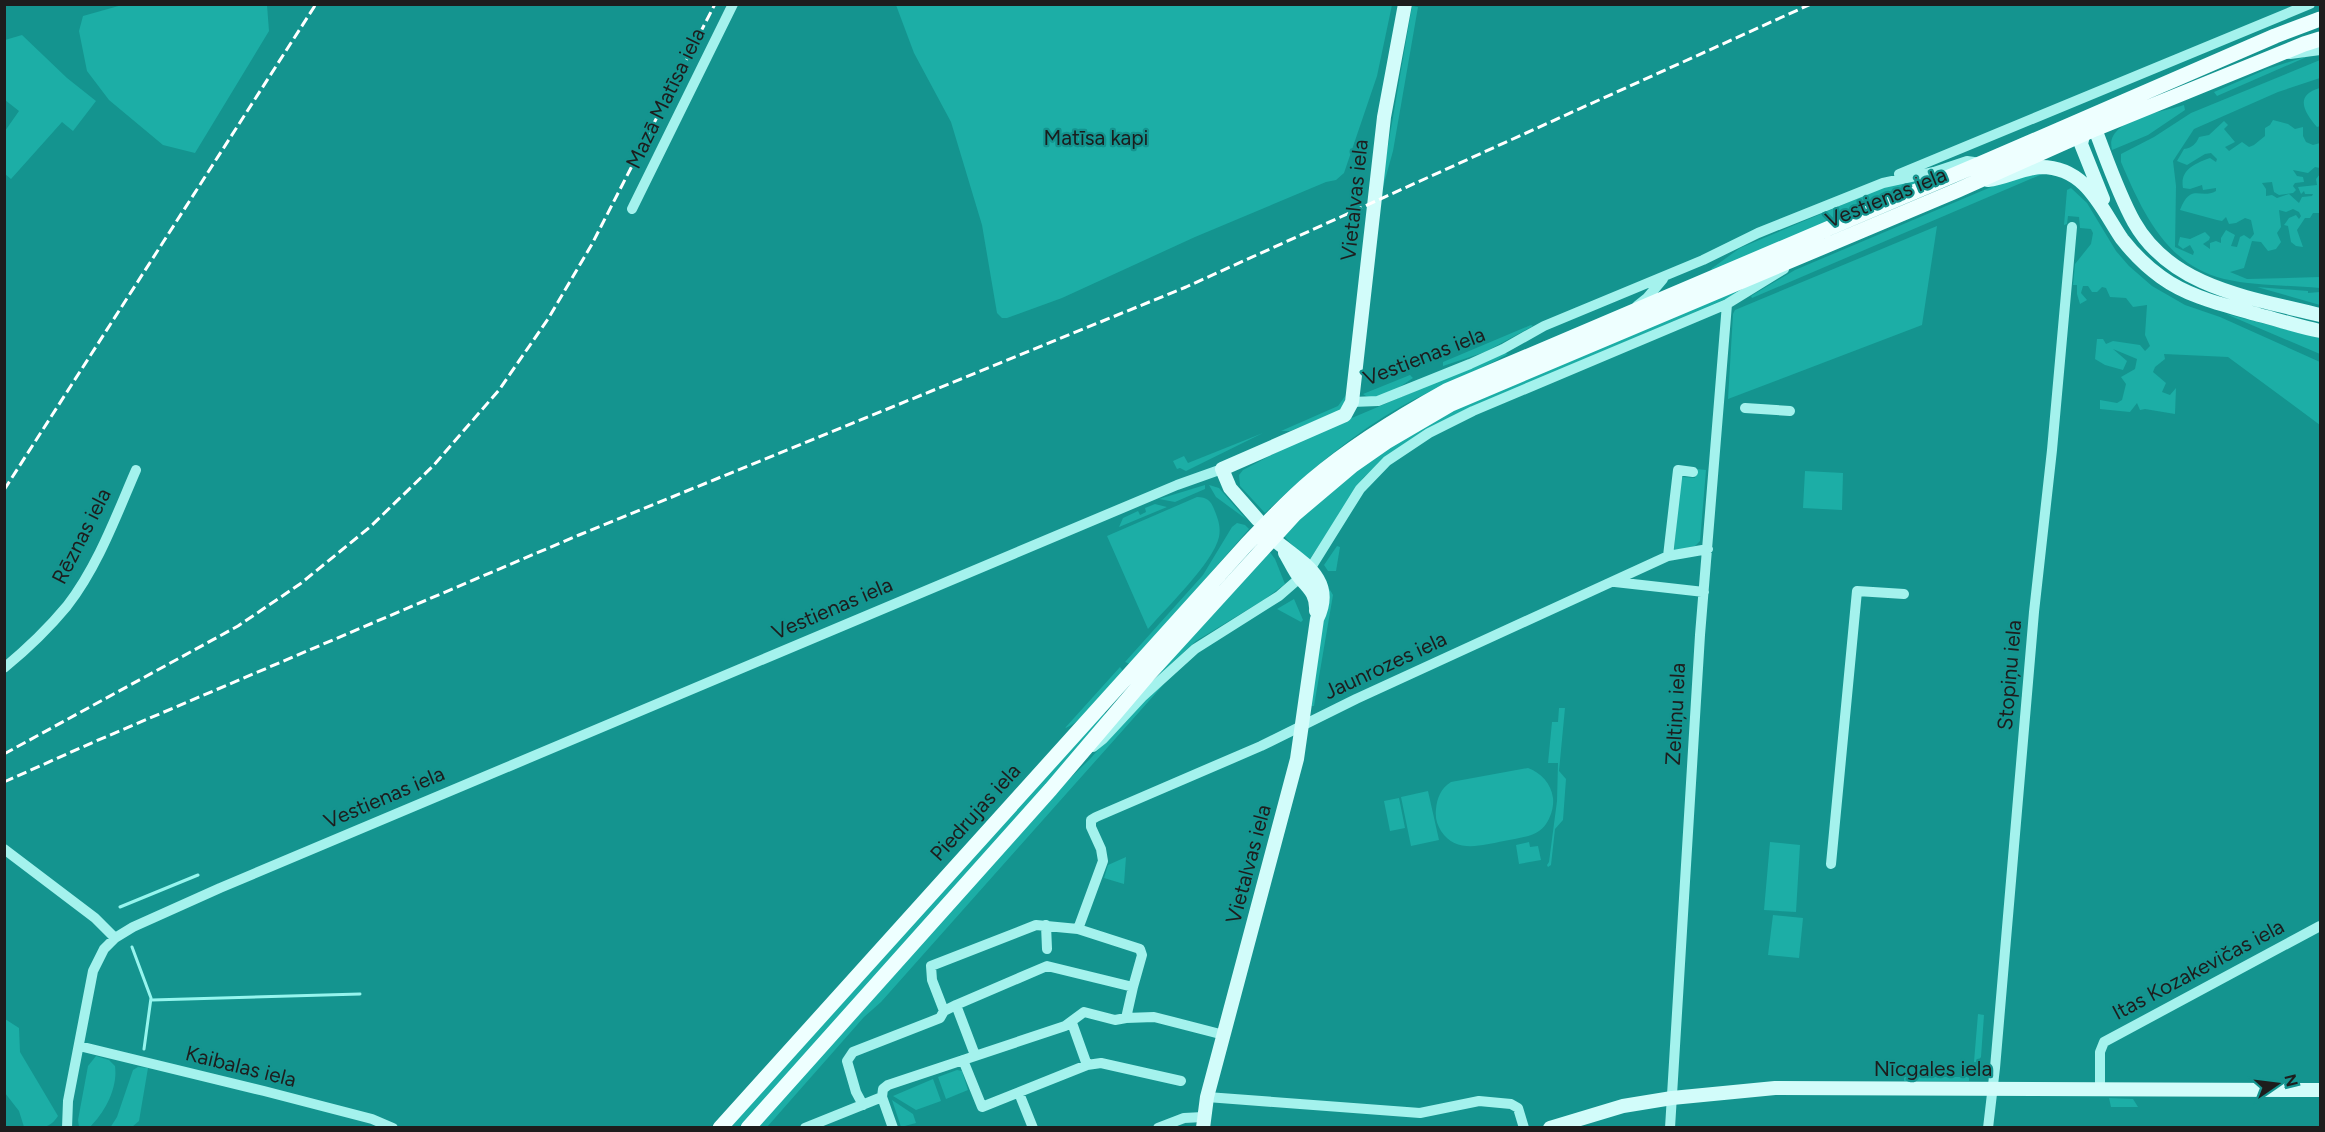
<svg xmlns="http://www.w3.org/2000/svg" width="2325" height="1132" font-family="Figtree,sans-serif">
<style>
.green{fill:#1caea6}
.lines{fill:none;stroke-linecap:round;stroke-linejoin:round}
.stream{stroke:#96f5ee;stroke-width:3}
.street{stroke:#a4f2ed;stroke-width:10}
.secondary{stroke:#d2fcfa;stroke-width:14}
.primary{stroke:#eff;stroke-width:15}
.rail{stroke:#fff;stroke-width:3;stroke-dasharray:10 4.5;stroke-linecap:butt}
.labels{text-anchor:middle;dominant-baseline:central;stroke-width:4.5;stroke-linejoin:round;paint-order:stroke}
.street-label{font-size:21px;fill:#1d1d1d;stroke:#14948f}
.park-label{font-size:21px;fill:#1a1d1d;stroke:#14948f}
</style>
<rect width="100%" height="100%" fill="#14948f"/>
<path class="green" d="M 122,5 L 267,5 L 269,31 L 195,153 L 163,145 L 109,100 L 87,71 L 79,31 L 83,16 Z
M 896,5 L 896,4 L 1392,5 L 1377,76 L 1344,173 L 1336,180 L 1326,182 L 1195,237 L 1062,298 L 1007,318 L 1002,318 L 997,313 L 982,225 L 951,122 L 914,53 Z
M 1412,6 L 1418,7 L 1393,151 L 1383,187 L 1381,187 Z
M 22,35 L 67,78 L 96,101 L 73,131 L 62,122 L 11,179 L 5,174 L 5,131 L 19,111 L 5,100 L 5,40 Z
M 2311,55 L 2217,96 L 2214,92 L 2267,69 Z
M 2320,60 L 2320,78 L 2278,92 L 2194,129 L 2173,161 L 2176,186 L 2175,247 L 2193,255 L 2194,252 L 2190,245 L 2183,249 L 2178,245 L 2180,237 L 2190,239 L 2205,232 L 2210,237 L 2209,240 L 2203,244 L 2210,249 L 2210,243 L 2216,241 L 2221,243 L 2221,238 L 2226,230 L 2235,235 L 2231,246 L 2237,247 L 2240,237 L 2244,235 L 2250,239 L 2254,234 L 2251,220 L 2245,218 L 2236,223 L 2229,224 L 2226,217 L 2222,221 L 2217,220 L 2180,210 C 2191,182 2200,200 2216,191 L 2216,188 L 2203,190 L 2202,185 L 2190,189 L 2183,188 C 2180,171 2192,165 2207,159 L 2210,158 L 2216,162 L 2217,159 L 2211,153 L 2205,154 L 2187,165 L 2177,161 L 2184,149 C 2192,148 2196,144 2199,137 L 2209,135 L 2224,121 L 2228,125 L 2224,129 L 2235,142 L 2225,147 L 2229,151 L 2242,142 L 2249,147 L 2254,145 L 2265,136 L 2265,128 L 2270,125 L 2273,120 L 2288,124 L 2295,129 L 2303,127 L 2303,136 L 2306,142 L 2313,145 L 2320,143 L 2320,168 L 2315,167 L 2308,173 L 2293,170 L 2297,176 L 2303,177 L 2304,182 L 2295,183 L 2293,186 L 2296,190 L 2293,193 L 2279,195 L 2274,192 L 2272,182 L 2262,183 L 2266,189 L 2266,196 L 2272,195 L 2277,198 L 2289,194 L 2299,203 L 2302,197 L 2312,196 L 2313,194 L 2305,194 L 2304,191 L 2301,194 L 2298,187 L 2317,185 L 2316,179 L 2320,174 L 2320,213 L 2313,213 L 2310,218 L 2305,218 L 2297,230 L 2303,247 L 2296,246 L 2291,242 L 2288,226 L 2284,225 L 2289,218 L 2296,215 L 2299,219 L 2301,216 L 2299,212 L 2293,209 L 2286,212 L 2279,210 L 2281,227 L 2277,233 L 2281,242 L 2276,249 L 2268,251 L 2261,242 L 2252,241 L 2244,268 L 2230,272 L 2247,279 L 2320,277 L 2320,288 C 2289,285 2255,286 2224,279 C 2166,265 2142,211 2121,162 L 2121,154 L 2154,137 L 2191,113 Z
M 2320,88 L 2320,126 L 2317,127 C 2304,112 2294,95 2320,88 Z
M 2184,105 L 2185,110 L 2148,135 L 2112,150 C 2104,119 2164,112 2184,105 Z
M 2047,172 L 1752,298 L 1751,296 L 1795,270 L 2017,176 Z
M 1921,177 L 1925,180 L 1713,271 L 1711,269 L 1740,248 L 1887,186 Z
M 2071,188 L 2087,203 L 2116,251 L 2129,266 L 2152,286 L 2185,305 L 2220,317 L 2320,362 L 2320,425 L 2228,357 L 2164,354 L 2165,359 L 2155,367 L 2153,372 L 2166,383 L 2162,392 L 2170,395 L 2176,388 L 2175,414 L 2145,409 L 2140,410 L 2137,403 L 2130,412 L 2100,409 L 2100,400 L 2117,403 L 2122,400 L 2126,384 L 2121,377 L 2135,369 L 2137,359 L 2113,349 L 2127,361 L 2123,370 L 2105,365 L 2095,359 L 2097,339 L 2103,339 L 2106,344 L 2113,341 L 2140,345 L 2145,351 L 2150,346 L 2145,335 L 2147,305 L 2133,307 L 2126,298 L 2110,297 L 2106,288 L 2102,287 L 2097,292 L 2092,292 L 2088,286 L 2083,286 L 2081,293 L 2087,300 L 2080,304 L 2077,294 L 2077,285 L 2073,285 L 2075,264 L 2091,244 L 2093,233 L 2091,229 L 2080,228 L 2079,217 L 2068,216 L 2067,224 L 2064,225 L 2067,190 Z
M 1937,226 L 1922,325 L 1728,399 L 1733,314 L 1735,310 Z
M 2257,287 L 2308,291 L 2308,293 L 2320,292 L 2320,305 Z
M 1740,289 L 1740,292 L 1728,298 L 1454,415 L 1376,466 L 1363,478 L 1310,559 L 1305,559 L 1283,535 L 1302,515 L 1384,449 L 1460,407 Z
M 2226,314 L 2320,338 L 2320,354 Z
M 1531,325 L 1533,326 L 1485,352 L 1443,366 L 1443,362 Z
M 1505,353 L 1508,354 C 1474,373 1436,387 1402,406 C 1351,435 1307,473 1265,513 L 1240,486 L 1239,475 L 1243,470 L 1300,440 Z
M 1410,375 L 1413,378 C 1400,386 1378,406 1363,394 Z
M 1346,395 L 1343,408 L 1339,411 L 1290,431 L 1281,431 L 1338,406 Z
M 1263,433 L 1186,471 L 1180,468 L 1177,469 L 1173,461 L 1184,456 L 1188,463 Z
M 1696,469 L 1706,470 L 1700,541 L 1695,546 L 1675,551 L 1674,550 L 1680,480 L 1683,477 L 1695,478 Z
M 1805,471 L 1843,473 L 1842,510 L 1803,508 Z
M 1205,485 L 1205,489 L 1175,502 L 1159,499 Z
M 1209,485 L 1219,488 L 1246,519 L 1216,497 Z
M 1197,497 C 1207,497 1211,501 1214,509 C 1218,519 1221,526 1219,537 C 1213,563 1167,607 1148,629 L 1107,536 Z
M 1155,504 L 1167,507 L 1119,527 L 1123,518 L 1138,511 L 1140,515 L 1146,512 L 1145,508 Z
M 1237,523 L 1245,525 L 1249,529 L 1140,654 L 1130,664 L 1125,662 L 1203,575 L 1232,527 Z
M 1337,546 L 1340,547 L 1336,571 L 1328,571 L 1324,565 Z
M 1269,551 L 1275,559 L 1285,584 L 1265,599 L 1196,641 L 1161,673 L 1159,672 Z
M 1324,580 L 1333,595 L 1314,706 L 1310,706 Z
M 1294,599 L 1303,620 L 1301,622 L 1277,609 Z
M 1120,667 L 1123,671 C 1113,684 1079,725 1065,728 Z
M 1164,684 L 881,1002 L 864,1017 L 767,1127 L 756,1128 L 1062,786 L 1090,759 L 1133,710 Z
M 1559,708 L 1565,708 L 1559,771 L 1566,779 L 1563,820 L 1555,829 L 1551,865 L 1548,867 L 1547,865 L 1549,862 L 1557,801 L 1558,763 L 1548,763 L 1552,722 L 1558,722 Z
M 1104,712 L 1106,715 L 1064,764 L 750,1117 L 739,1127 L 729,1128 Z
M 1528,768 C 1541,773 1551,783 1553,798 C 1554,806 1551,817 1546,824 C 1538,837 1518,838 1504,841 C 1482,845 1456,854 1441,831 C 1437,824 1435,818 1436,809 C 1437,798 1441,788 1451,782 Z
M 1428,791 L 1439,840 L 1411,846 L 1401,797 Z
M 1399,798 L 1405,828 L 1390,831 L 1384,801 Z
M 1529,842 L 1530,847 L 1538,846 L 1541,860 L 1519,864 L 1516,845 Z
M 1770,842 L 1800,845 L 1796,912 L 1764,910 Z
M 1126,857 L 1124,884 L 1104,878 L 1108,865 Z
M 1773,915 L 1803,918 L 1799,958 L 1768,955 Z
M 1978,1014 L 1984,1015 L 1981,1057 L 1977,1062 L 1974,1062 Z
M 5,1019 L 19,1028 L 20,1052 L 58,1116 C 49,1130 39,1128 24,1127 L 19,1111 L 5,1093 Z
M 96,1056 L 109,1060 L 115,1066 C 118,1088 105,1112 90,1127 L 79,1127 L 78,1120 L 88,1066 Z
M 138,1067 L 148,1068 L 139,1121 L 132,1127 L 110,1128 L 117,1117 L 133,1070 Z
M 957,1070 L 962,1071 L 968,1090 L 946,1099 L 938,1077 Z
M 1904,1077 L 1969,1077 L 1969,1081 L 1904,1081 Z
M 933,1079 L 941,1101 L 916,1110 L 893,1096 Z
M 2109,1098 L 2133,1099 L 2138,1107 L 2111,1107 Z
M 892,1100 L 913,1114 L 916,1123 L 901,1127 Z"/>
<g class="lines">
<path class="stream" d="M 120,907 L 198,875
M 132,947 L 151,998 L 144,1049
M 152,1000 L 360,994"/>
<path class="street" d="M 2290,54 L 2320,50
M 1899,174 L 2310,4
M 632,209 L 733,4
M 1637,306 L 1647,298 L 1663,279
M 1352,402 L 1378,401 L 1470,364 L 1503,349 L 1544,326 L 1703,260 L 1758,233 L 1883,183 L 1934,172 L 1967,161 L 1981,163
M 1745,408 L 1790,411
M 1668,556 L 1678,470 L 1693,472
M 1615,582 L 1704,592
M 4,668 C 27,649 48,629 67,606 C 98,566 116,516 136,470
M 1093,747 L 1103,739 L 1142,697 L 1195,649 L 1279,596 L 1310,569 L 1360,489 L 1387,461 L 1429,433 L 1473,411 L 1727,304 L 1784,269
M 4,849 L 95,918 L 115,938
M 1831,864 L 1857,591 L 1904,594
M 1046,925 L 1047,949
M 1078,929 L 1103,861 L 1101,849 L 1091,827 L 1091,820 L 1096,817 L 1261,746 L 1356,699 L 1668,556 L 1708,549
M 956,1005 L 975,1055
M 944,1011 L 932,980 L 931,966 L 1036,925 L 1078,929 L 1140,949 L 1142,955 L 1133,987
M 1072,1023 L 1087,1065
M 79,1046 L 264,1091 L 372,1119 L 393,1128
M 963,1060 L 982,1107 L 1087,1065 L 1101,1063 L 1181,1081
M 2100,1089 L 2100,1052 L 2104,1042 L 2320,926
M 1019,1093 L 1033,1128
M 882,1097 L 893,1128
M 1207,1097 L 1420,1113 L 1479,1101 L 1511,1104 L 1518,1108 L 1524,1128
M 863,1105 L 856,1092 L 847,1061 L 853,1052 L 940,1018 L 944,1011 L 956,1005 L 1047,966 L 1133,987 L 1126,1018 L 1154,1017 L 1224,1035
M 67,1128 L 68,1101 L 93,971 L 104,949 L 115,938 L 133,927 L 220,888 L 1177,485 L 1222,469
M 805,1128 L 882,1097 L 883,1089 L 888,1085 L 1065,1026 L 1084,1012 L 1115,1020 L 1126,1018
M 1158,1128 L 1184,1118 L 1203,1117
M 1670,1128 L 1700,635 L 1727,304
M 1988,1128 L 1995,1068 L 2034,612 L 2052,450 L 2072,227"/>
<path class="secondary" d="M 2088,125 L 2095,129 C 2107,160 2118,193 2134,222 C 2172,289 2253,298 2320,315
M 2085,127 L 2081,144 L 2103,199
M 1988,180 C 2006,178 2023,168 2041,167 C 2086,167 2101,208 2122,239 C 2133,253 2147,267 2161,277 C 2190,298 2225,305 2259,315 C 2279,320 2300,327 2320,331
M 1258,520 L 1230,488 L 1222,469 L 1345,415 L 1352,402 L 1384,117 L 1405,4
M 1285,553 C 1290,561 1294,571 1300,578 C 1310,589 1317,595 1316,611
M 1203,1128 L 1207,1097 L 1297,759 L 1317,619 C 1336,580 1304,564 1277,542
M 1550,1128 L 1623,1106 L 1672,1098 L 1775,1088 L 2320,1090"/>
<path class="primary" d="M 720,1128 L 1246,545 C 1267,523 1288,500 1312,480 C 1353,445 1399,417 1446,391 L 1982,163 L 2275,36 L 2320,19
M 748,1128 L 1051,789 L 1149,674 L 1295,514 L 1353,465 L 1386,442 L 1451,404 L 1958,190 L 2095,129 L 2304,44 L 2320,39"/>
<path class="rail" d="M 4,490 L 316,4
M 4,754 L 238,626 L 300,584 L 370,527 L 433,466 L 499,390 L 548,319 L 592,244 L 715,4
M 4,782 L 96,741 L 579,535 L 1186,287 L 1811,4"/>
</g>
<g class="labels">
<g class="street-label">
<text transform="translate(665 98) rotate(-64)">Mazā Matīsa iela</text>
<text transform="translate(1886 197) rotate(-22)">Vestienas iela</text>
<text transform="translate(1354 200) rotate(-84)">Vietalvas iela</text>
<text transform="translate(1424 356) rotate(-21)">Vestienas iela</text>
<text transform="translate(81 536) rotate(-63)">Rēznas iela</text>
<text transform="translate(832 608) rotate(-23)">Vestienas iela</text>
<text transform="translate(1385 665) rotate(-25)">Jaunrozes iela</text>
<text transform="translate(2009 675) rotate(-85)">Stopiņu iela</text>
<text transform="translate(1675 714) rotate(-87)">Zeltiņu iela</text>
<text transform="translate(384 797) rotate(-23)">Vestienas iela</text>
<text transform="translate(975 812) rotate(-48)">Piedrujas iela</text>
<text transform="translate(1248 864) rotate(-75)">Vietalvas iela</text>
<text transform="translate(2198 969) rotate(-28)">Itas Kozakevičas iela</text>
<text transform="translate(241 1066) rotate(14)">Kaibalas iela</text>
<text x="1933" y="1068">Nīcgales iela</text>
</g>
<g class="park-label">
<text x="1096" y="137">Matīsa kapi</text>
</g>
</g>
<rect width="2325" height="1132" fill="none" stroke="#1d1d1d" stroke-width="12"/>
<g transform="translate(2277 1084) rotate(76)" stroke="#14948f" stroke-width="4.5" paint-order="stroke">
<path d="M0-4.5L10 22L0 15L-10 22Z" fill="#1d1d1d"/>
<text y="-9" font-size="16" font-weight="bold" text-anchor="middle" fill="#1d1d1d">N</text>
</g>
</svg>
